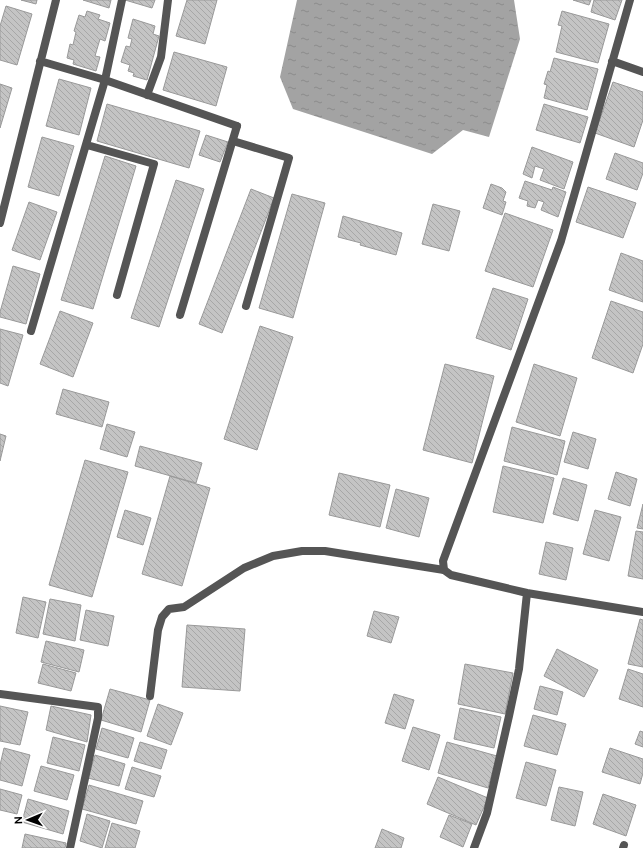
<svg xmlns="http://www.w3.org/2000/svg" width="643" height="848" font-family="Ubuntu,sans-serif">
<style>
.water{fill:url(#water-ripples)}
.building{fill:url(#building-back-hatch);stroke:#999}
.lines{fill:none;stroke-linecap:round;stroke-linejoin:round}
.lane{stroke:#555;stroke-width:8}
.street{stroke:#555;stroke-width:8}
</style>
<defs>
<pattern id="water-ripples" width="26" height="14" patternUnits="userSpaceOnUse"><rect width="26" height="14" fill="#a3a3a3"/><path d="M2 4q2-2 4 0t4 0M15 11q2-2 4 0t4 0" fill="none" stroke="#8b8b8b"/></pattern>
<pattern id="building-back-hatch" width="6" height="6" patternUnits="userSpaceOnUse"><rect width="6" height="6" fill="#c4c4c4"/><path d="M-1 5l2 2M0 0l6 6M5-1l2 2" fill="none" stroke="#a7a7a7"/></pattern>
</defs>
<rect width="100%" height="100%" fill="#fff"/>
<path class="water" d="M 297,0 L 514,0 L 520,39 L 489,137 L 463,130 L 432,154 L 293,109 L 280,77 Z"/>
<path class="building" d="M 21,0 L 37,0 L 36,4 Z
M 83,0 L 111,0 L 109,8 Z
M 125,0 L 155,0 L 152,8 Z
M 187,0 L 217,0 L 205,44 L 176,36 Z
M 573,0 L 591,0 L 589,5 Z
M 594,0 L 622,0 L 615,20 L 591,12 Z
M 6,6 L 32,14 L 17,65 L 0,60 L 0,26 Z
M 87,11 L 100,15 L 98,19 L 110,23 L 105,41 L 100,39 L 95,56 L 100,57 L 96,71 L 73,64 L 74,60 L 67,58 L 70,44 L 73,45 L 76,32 L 74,31 L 79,15 L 85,17 Z
M 562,11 L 609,24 L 598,63 L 556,52 L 562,26 L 558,25 Z
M 133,19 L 155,26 L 153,34 L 159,36 L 147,80 L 133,76 L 134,73 L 128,71 L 130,65 L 121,62 L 126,46 L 130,47 L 132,39 L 128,38 Z
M 174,52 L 227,67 L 216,106 L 163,90 Z
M 554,58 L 598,69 L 587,110 L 544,98 L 547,85 L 544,84 L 548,71 L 550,72 Z
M 59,79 L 91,88 L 79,135 L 46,126 Z
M 613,82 L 643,92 L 643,120 L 634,147 L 595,133 Z
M 0,84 L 12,88 L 0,128 Z
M 107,104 L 200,131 L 189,168 L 97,141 Z
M 544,104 L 588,117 L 580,143 L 536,130 Z
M 206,135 L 228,142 L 220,162 L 199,155 Z
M 42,137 L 74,146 L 59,196 L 28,187 Z
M 532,147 L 573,162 L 564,189 L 540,180 L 544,169 L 535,166 L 532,178 L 523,174 Z
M 615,153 L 643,163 L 643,173 L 637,190 L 606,179 Z
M 105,156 L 136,166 L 93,309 L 61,300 Z
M 176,180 L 204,189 L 159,327 L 131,318 Z
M 525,181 L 552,190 L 553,187 L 566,192 L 558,217 L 541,210 L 544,202 L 538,200 L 535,208 L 527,206 L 528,201 L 519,198 Z
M 491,184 L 502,188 L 506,192 L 503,201 L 506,202 L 502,215 L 483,208 Z
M 588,187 L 636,203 L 623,238 L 576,222 Z
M 251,189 L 274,198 L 222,333 L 199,324 Z
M 292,194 L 325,203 L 293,318 L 259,308 Z
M 29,202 L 57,212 L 40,260 L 12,250 Z
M 433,204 L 460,211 L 449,251 L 422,244 Z
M 505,213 L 553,230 L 533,287 L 485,271 Z
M 343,216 L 402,233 L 396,255 L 360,245 L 361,243 L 338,237 Z
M 621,253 L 643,261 L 643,302 L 609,290 Z
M 13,266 L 40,274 L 26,324 L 0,317 L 0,312 Z
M 493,288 L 528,299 L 511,350 L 476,338 Z
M 611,301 L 643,312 L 643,344 L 633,373 L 592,358 Z
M 60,311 L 93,323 L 73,377 L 40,364 Z
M 260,326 L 293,337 L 257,450 L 224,439 Z
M 0,329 L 23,335 L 8,386 L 0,383 Z
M 445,364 L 494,376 L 472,463 L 423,450 Z
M 534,364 L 577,378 L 560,436 L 516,422 Z
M 63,389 L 109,402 L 102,427 L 56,414 Z
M 107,424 L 135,432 L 127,457 L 100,449 Z
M 512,427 L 565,441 L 557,475 L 504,461 Z
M 573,432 L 596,439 L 588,469 L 564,462 Z
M 0,434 L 6,436 L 0,461 Z
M 140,446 L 202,463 L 196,483 L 135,466 Z
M 85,460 L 128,472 L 92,597 L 49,585 Z
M 503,466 L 554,478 L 543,523 L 493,512 Z
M 616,472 L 637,479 L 630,506 L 608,499 Z
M 339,473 L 390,485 L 380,527 L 329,515 Z
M 170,476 L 210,488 L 182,586 L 142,574 Z
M 563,478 L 587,485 L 578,521 L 553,514 Z
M 396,489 L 429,498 L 419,537 L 386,528 Z
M 643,504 L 643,529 L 637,528 Z
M 125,510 L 151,518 L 143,545 L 117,537 Z
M 595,510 L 621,517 L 609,561 L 583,554 Z
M 636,531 L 643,532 L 643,579 L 628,576 Z
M 546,542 L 573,548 L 566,580 L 539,574 Z
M 23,597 L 46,602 L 38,638 L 16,633 Z
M 50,599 L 81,605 L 75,641 L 43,634 Z
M 86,610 L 114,616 L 108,646 L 80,640 Z
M 374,611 L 399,617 L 391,643 L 367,636 Z
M 640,619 L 643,620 L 643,667 L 628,664 Z
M 187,625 L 245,629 L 240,691 L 182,687 Z
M 46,641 L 84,650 L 79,672 L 41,662 Z
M 557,649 L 598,670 L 584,697 L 544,676 Z
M 43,664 L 76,673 L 71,691 L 38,683 Z
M 465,664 L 513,673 L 505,714 L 458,704 Z
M 628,669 L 643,674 L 643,707 L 619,699 Z
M 540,686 L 563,692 L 557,715 L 534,709 Z
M 110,689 L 150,700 L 141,732 L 101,720 Z
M 394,694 L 414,700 L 405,729 L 385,723 Z
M 158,704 L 183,713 L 171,745 L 147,736 Z
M 0,706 L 28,712 L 20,745 L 0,741 Z
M 51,706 L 91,715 L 87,742 L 46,730 Z
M 460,708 L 501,717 L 494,748 L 454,739 Z
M 533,715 L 566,724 L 557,755 L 524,746 Z
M 413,727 L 440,735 L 429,770 L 402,761 Z
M 102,728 L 134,738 L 128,758 L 96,749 Z
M 640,731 L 643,732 L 643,747 L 635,744 Z
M 53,737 L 85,745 L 79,771 L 47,763 Z
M 140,742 L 167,750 L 161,769 L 134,761 Z
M 447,742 L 497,756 L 488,788 L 438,773 Z
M 4,748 L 30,755 L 22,786 L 0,780 L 0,765 Z
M 610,748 L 643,759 L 643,773 L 640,784 L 602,772 Z
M 95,755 L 125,764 L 119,786 L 88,778 Z
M 526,762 L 556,770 L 546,806 L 516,798 Z
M 41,766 L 74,775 L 67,800 L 34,791 Z
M 132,767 L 161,776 L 154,797 L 125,789 Z
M 438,777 L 488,798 L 476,825 L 427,804 Z
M 89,785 L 143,801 L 136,824 L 82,809 Z
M 559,787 L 583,792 L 575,826 L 551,820 Z
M 0,789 L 22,795 L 17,814 L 0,810 Z
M 603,794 L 636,805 L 626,836 L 593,824 Z
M 28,799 L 69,811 L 63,834 L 22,822 Z
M 87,814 L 110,821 L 102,848 L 80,841 Z
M 449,815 L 472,824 L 463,847 L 440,837 Z
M 112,823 L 140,831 L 135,848 L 105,848 Z
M 382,829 L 404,838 L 401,848 L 375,848 Z
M 25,834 L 66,843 L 65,848 L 22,848 Z"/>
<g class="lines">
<path class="lane" d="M 180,315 L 237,126
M 150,696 L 158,630 L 162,617 L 169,609 L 184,607 L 244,568 L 273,556 L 302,551 L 325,551 L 444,570"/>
<path class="street" d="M 630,0 L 561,241 L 443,561 L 444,570 L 451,575 L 527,593 L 643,612
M 40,61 L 105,80 L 237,126
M 612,61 L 643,72
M 147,95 L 161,57 L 168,0
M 233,141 L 289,158 L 246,306
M 87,145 L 154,164 L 117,295
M 0,223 L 56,0
M 31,331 L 105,80 L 122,0
M 0,694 L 98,707 L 98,718 L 70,848
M 474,848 L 487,813 L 509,716 L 519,669 L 527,593
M 623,848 L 624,845"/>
</g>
<g transform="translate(28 820) rotate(268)" stroke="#ffffff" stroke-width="3" paint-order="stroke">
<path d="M0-3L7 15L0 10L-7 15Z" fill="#000000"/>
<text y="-6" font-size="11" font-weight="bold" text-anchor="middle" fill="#000000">N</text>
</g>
</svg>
